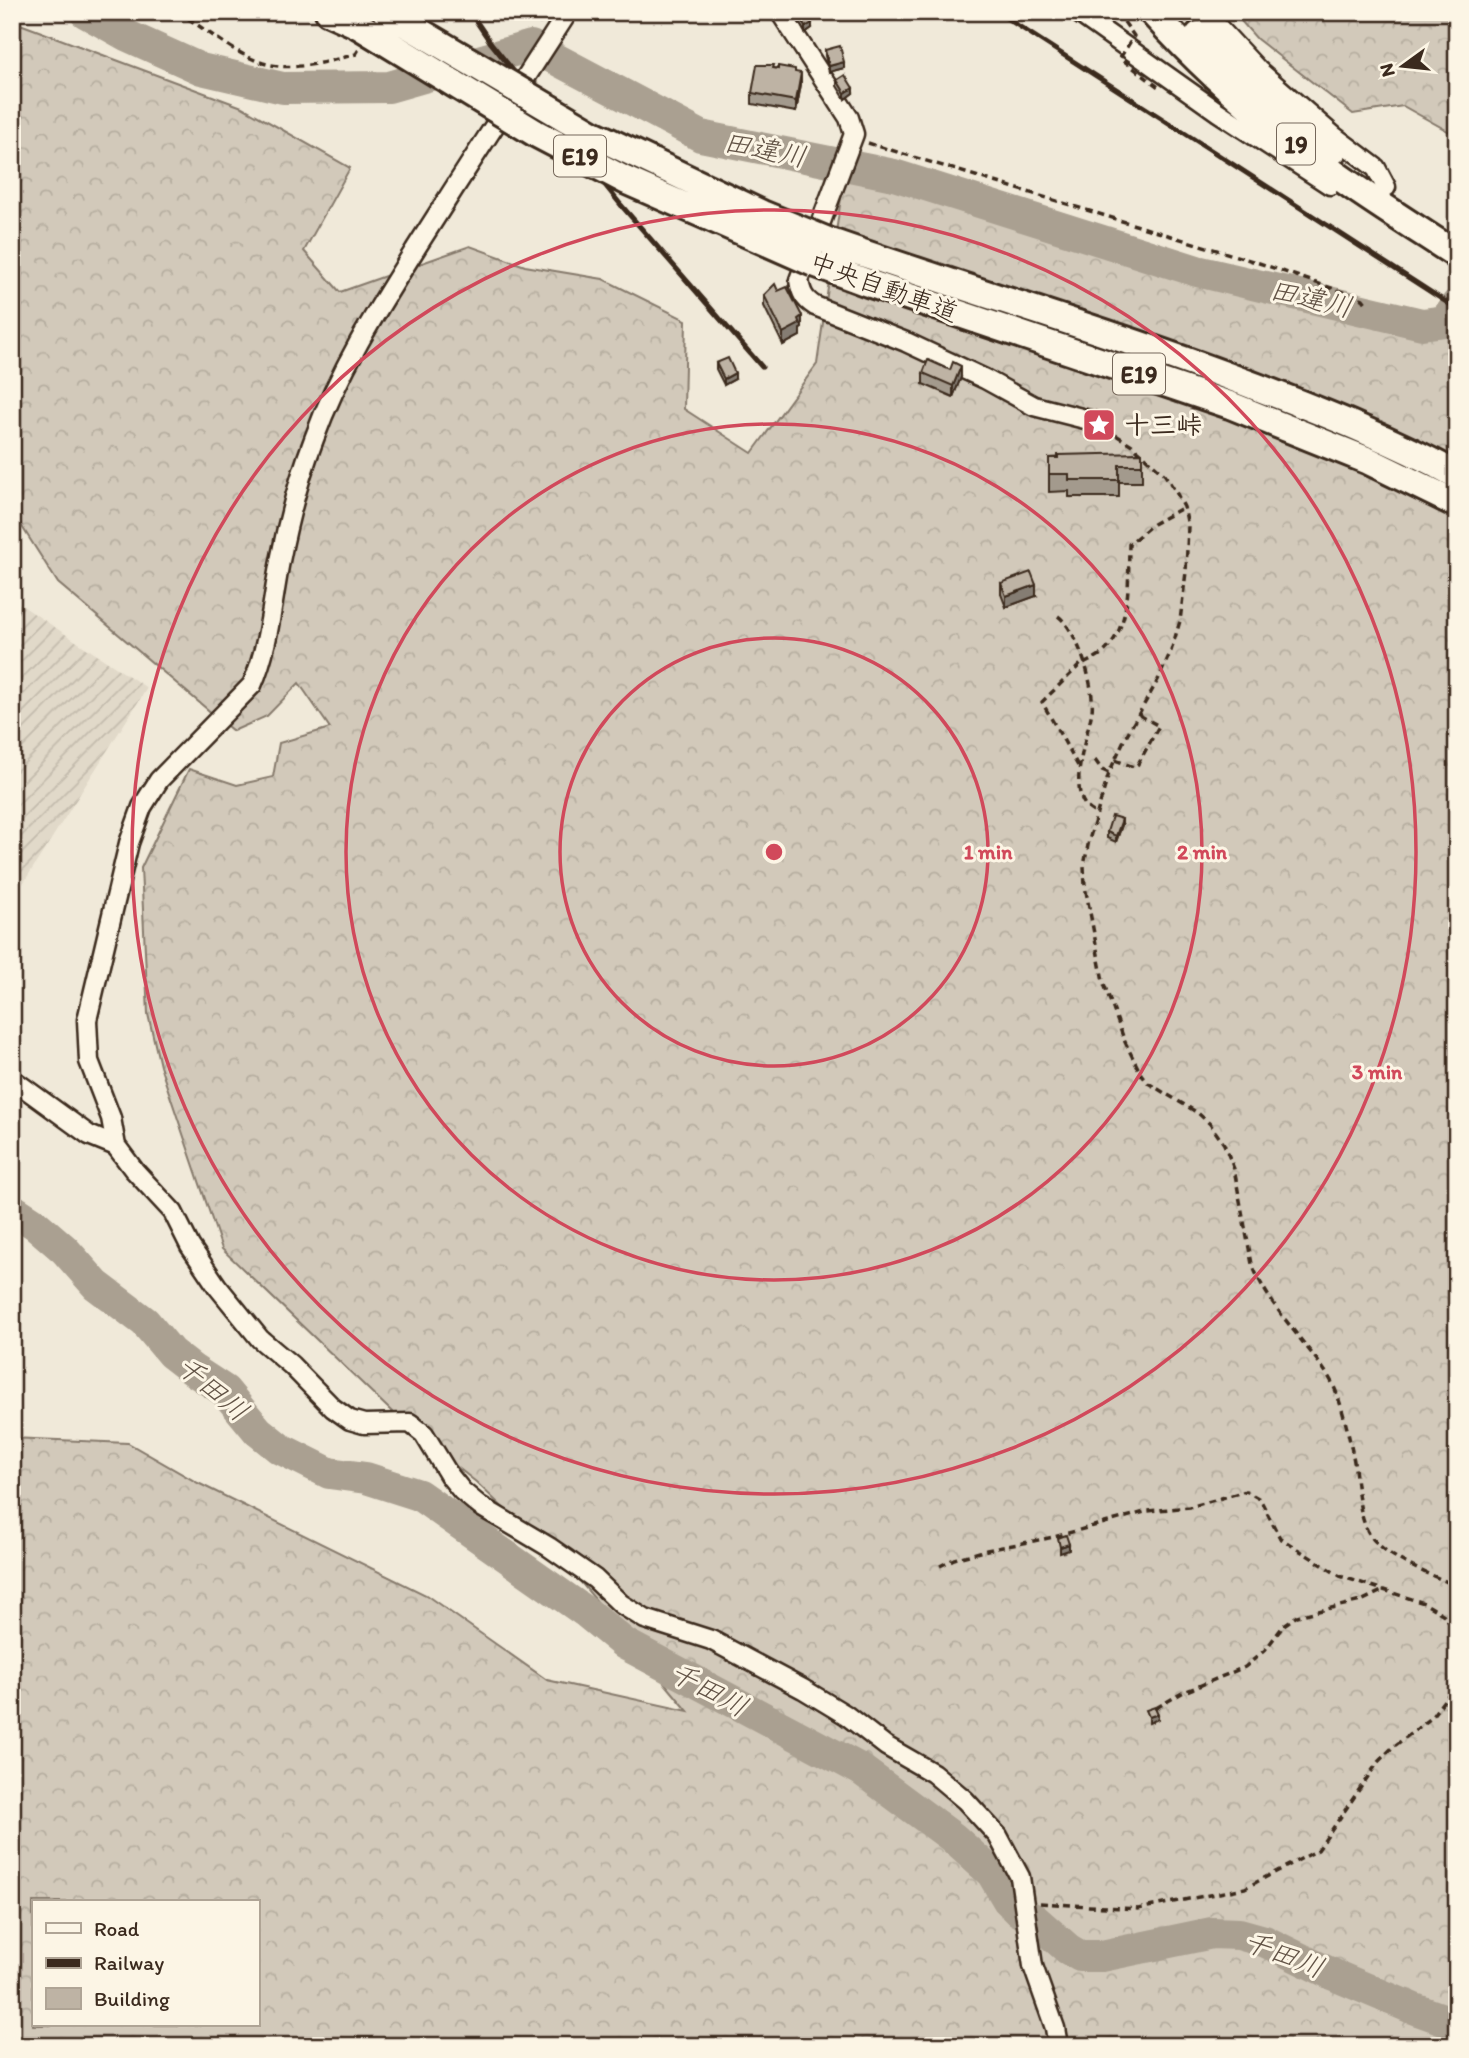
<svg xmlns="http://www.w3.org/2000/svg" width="1469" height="2058" font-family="Itim,'Klee One',sans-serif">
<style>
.industrial{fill:url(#industrial-furrows)}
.forest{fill:url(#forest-crowns);stroke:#867a6c;stroke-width:2;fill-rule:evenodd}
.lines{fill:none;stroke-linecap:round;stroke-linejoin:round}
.river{stroke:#aaa091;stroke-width:32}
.minor-casing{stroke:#3b2a1e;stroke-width:23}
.highway-casing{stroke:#3b2a1e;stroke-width:32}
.path{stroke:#3b2a1e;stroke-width:3.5;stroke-dasharray:7 5;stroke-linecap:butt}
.minor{stroke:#fcf5e5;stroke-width:18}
.highway{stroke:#fcf5e5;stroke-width:26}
.rail{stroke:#3b2a1e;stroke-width:5}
.highway-bridge-casing{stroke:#3b2a1e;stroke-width:32;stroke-linecap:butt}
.path-bridge{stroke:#3b2a1e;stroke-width:3.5;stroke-dasharray:7 5;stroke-linecap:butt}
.highway-bridge{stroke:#fcf5e5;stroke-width:26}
.wall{fill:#a39a8d;stroke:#3b2a1e;stroke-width:2}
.shaded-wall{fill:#857d73;stroke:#3b2a1e;stroke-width:2}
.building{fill:#beb3a4;stroke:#3b2a1e;stroke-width:2}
.ring{fill:none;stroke:#d1495b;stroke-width:3.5}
.labels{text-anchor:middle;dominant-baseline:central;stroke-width:6;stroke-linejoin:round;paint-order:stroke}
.shield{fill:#fcf5e5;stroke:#75675a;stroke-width:2}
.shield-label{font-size:24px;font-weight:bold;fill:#3b2a1e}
.street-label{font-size:26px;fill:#3b2a1e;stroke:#fcf5e5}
.poi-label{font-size:26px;font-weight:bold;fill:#3b2a1e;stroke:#fcf5e5;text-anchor:start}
.water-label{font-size:28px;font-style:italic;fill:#625346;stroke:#fcf5e5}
.centre{fill:#d1495b;stroke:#fcf5e5;stroke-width:3.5}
.ring-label{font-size:21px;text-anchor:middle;font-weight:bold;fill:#d1495b;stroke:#fcf5e5;stroke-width:6;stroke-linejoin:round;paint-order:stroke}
</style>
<defs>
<pattern id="industrial-furrows" width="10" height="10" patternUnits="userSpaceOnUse" patternTransform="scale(1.75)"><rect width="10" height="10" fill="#e1d9c9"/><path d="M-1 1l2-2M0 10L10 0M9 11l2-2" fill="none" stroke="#c2baac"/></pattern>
<pattern id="forest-crowns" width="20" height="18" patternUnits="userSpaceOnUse" patternTransform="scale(1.75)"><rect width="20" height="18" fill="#d2c9ba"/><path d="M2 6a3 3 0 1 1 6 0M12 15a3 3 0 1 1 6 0" fill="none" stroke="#b5ad9f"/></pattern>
</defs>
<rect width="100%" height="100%" fill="#f0e9d9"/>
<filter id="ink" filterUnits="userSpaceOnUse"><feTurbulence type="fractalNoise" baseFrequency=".0143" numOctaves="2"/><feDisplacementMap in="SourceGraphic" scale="14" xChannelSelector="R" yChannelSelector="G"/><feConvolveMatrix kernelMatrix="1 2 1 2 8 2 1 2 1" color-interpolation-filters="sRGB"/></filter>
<g filter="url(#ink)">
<path class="industrial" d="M 12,599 L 147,688 L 12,901 Z"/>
<path class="forest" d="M 1233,12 L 1457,12 L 1457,136 L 1403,106 L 1353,114 L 1257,39 Z
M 12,21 L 242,107 L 350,168 L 304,251 L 340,292 L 470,246 L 525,266 L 603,279 L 686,320 L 684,409 L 752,453 L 817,364 L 845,170 L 942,198 L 1199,284 L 1428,337 L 1457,335 L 1457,2046 L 12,2046 L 12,1438 L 128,1443 L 198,1483 L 426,1595 L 547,1680 L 688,1711 L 579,1580 L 476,1482 L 413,1432 L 222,1249 L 160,1066 L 148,1014 L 141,868 L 189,769 L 237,785 L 273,777 L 279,743 L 330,728 L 299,683 L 267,716 L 233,731 L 58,583 L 12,511 ZM 33,1902 L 257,1902 L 257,2025 L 33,2025 Z"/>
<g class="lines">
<path class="river" d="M 85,12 L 128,36 L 201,69 L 283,88 L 389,87 L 531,46 L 701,136 L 894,175 L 1197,271 L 1422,324 L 1445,321 L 1457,304
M 12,1209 L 35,1224 L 65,1250 L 96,1285 L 145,1322 L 171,1353 L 193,1370 L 225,1391 L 258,1431 L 279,1448 L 329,1473 L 366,1478 L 419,1495 L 587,1613 L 625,1644 L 860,1769 L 952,1837 L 992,1873 L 1008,1900 L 1019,1911 L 1034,1919 L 1068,1949 L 1080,1956 L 1102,1956 L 1212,1933 L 1239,1934 L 1264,1941 L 1334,1975 L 1412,2008 L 1457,2024"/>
<defs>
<path id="minor" d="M 568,12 C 517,91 466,169 416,248 C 377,310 339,370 314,439 C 299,478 288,520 280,561 C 272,602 269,647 252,685 L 159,780 L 142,807 L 129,843 L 87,1020 L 89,1061 L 111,1118 L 116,1146 L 134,1170 L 173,1212 L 190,1246 L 217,1286 L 260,1339 L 291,1365 L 333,1408 L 350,1420 L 364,1424 L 410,1423 L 424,1434 L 449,1475 L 462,1491 L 480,1506 L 549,1547 L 595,1579 L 621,1604 L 645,1619 L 711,1640 L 803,1689 L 846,1715 L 886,1746 L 933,1773 L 965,1800 L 998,1836 L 1020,1877 L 1033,1966 L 1055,2028 L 1058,2046
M 780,12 L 849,118 L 854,134 L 799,280 C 801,293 804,299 815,306 L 906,342 L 985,379 L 1034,406 L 1093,421
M 1077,12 L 1218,112 L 1330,185
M 1204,12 L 1258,70 L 1335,137 L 1376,168 L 1386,187
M 12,1079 L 89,1135 L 116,1146"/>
<path id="highway" d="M 329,12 L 358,25
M 1152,12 C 1192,56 1238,99 1285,136 C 1339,180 1399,217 1457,255
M 1199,35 L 1284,112 L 1334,150
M 828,241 C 970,291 1116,333 1257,387 C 1325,413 1393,440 1457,475
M 814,263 L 868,283 L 1230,405 L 1369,461 L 1457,504"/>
</defs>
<use href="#minor" class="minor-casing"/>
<use href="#highway" class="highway-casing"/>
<path class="path" d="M 178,12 C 204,28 235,54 263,63 C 294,72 327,62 356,54 L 359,49
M 514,12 L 541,23
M 868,143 L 1259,263 L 1363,299 L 1366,303
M 1106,429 L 1132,445 L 1165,475 L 1176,492 L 1184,507 L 1188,526 L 1186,572 L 1180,621 L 1171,651 L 1158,680 L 1125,738 L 1109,773 L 1089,840 L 1084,866 L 1085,886 L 1103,981 L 1125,1042 L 1141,1074 L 1148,1083 L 1198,1113 L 1210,1124 L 1224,1144 L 1234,1169 L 1252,1264 C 1264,1295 1285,1319 1305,1345 C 1317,1360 1330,1375 1337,1394 C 1344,1414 1349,1436 1353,1456 C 1358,1480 1357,1521 1373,1539 C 1394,1562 1429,1574 1457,1586
M 1058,616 C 1078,631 1095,686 1092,711 C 1088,736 1062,800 1096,813
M 1084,664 C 1091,660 1102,655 1107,649 C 1132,620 1128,580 1129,544 L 1153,524 L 1184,507
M 1095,760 L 1102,770 L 1109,773
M 1115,760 L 1134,767 L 1138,764 L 1159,726 L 1139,715
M 1078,766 L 1042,702 L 1084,661
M 940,1566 L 954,1559 L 987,1550 L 1054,1537 L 1148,1511 L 1190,1507 L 1246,1491 L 1260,1499 L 1280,1538 L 1340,1576 L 1424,1603 L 1444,1615 L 1457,1632
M 1156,1708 L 1182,1693 L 1245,1667 L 1265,1650 L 1284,1625 L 1297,1616 L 1361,1601 L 1384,1590
M 1040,1903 L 1138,1909 L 1245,1888 L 1318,1850 L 1378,1762 L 1393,1747 L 1430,1719 L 1457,1683"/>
<use href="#minor" class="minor"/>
<use href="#highway" class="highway"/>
<path class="rail" d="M 470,12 L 491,43 L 621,205 L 762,367
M 997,12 L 1457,309"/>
<defs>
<path id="highway-bridge" d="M 386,12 L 593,134 L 762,214 L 828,241
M 358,25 L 537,134 L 625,180 L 814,263"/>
</defs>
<use href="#highway-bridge" class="highway-bridge-casing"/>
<path class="path-bridge" d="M 1117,12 L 1134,36 L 1120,58 L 1161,89"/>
<use href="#highway-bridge" class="highway-bridge"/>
</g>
<path class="wall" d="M 799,16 L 812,28 L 805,33 L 799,22 Z
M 825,50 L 844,68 L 829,72 L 825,56 Z
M 774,68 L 795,72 L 801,84 L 796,112 L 752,104 L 752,93 Z
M 837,80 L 853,93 L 845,99 L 837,86 Z
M 778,291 L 802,328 L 800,329 L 800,336 L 783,345 L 764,306 L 764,295 Z
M 716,363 L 735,379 L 724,385 L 716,369 Z
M 923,373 L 961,377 L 953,397 L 923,384 Z
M 1142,453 L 1142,482 L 1119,482 L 1119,497 L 1069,497 L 1069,491 L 1049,492 L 1049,458 Z
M 1001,583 L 1036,596 L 1006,607 L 1001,594 Z
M 1122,825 L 1116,842 L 1107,838 L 1107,832 Z"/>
<path class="shaded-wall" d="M 812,23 L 812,28 L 805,33 L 805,27 Z
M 844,62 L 844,68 L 829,72 L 829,66 Z
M 801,73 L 801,84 L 796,112 L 796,101 Z
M 853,88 L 853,93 L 845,99 L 845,93 Z
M 802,316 L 802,328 L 800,329 L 800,336 L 783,345 L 783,333 L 798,319 Z
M 961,366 L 961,377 L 953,397 L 953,386 Z
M 735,373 L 735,379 L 724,385 L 724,379 Z
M 1036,585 L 1036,596 L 1006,607 L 1006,596 Z
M 1122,819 L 1122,825 L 1116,842 L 1116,836 Z
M 1069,1544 L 1069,1550 L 1060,1553 L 1060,1547 Z
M 1158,1714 L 1158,1719 L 1149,1723 L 1149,1717 Z"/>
<path class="building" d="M 807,12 L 812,23 L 805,27 L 799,16 Z
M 840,46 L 844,62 L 829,66 L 825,50 Z
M 757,65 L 774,65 L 773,68 L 778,69 L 778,66 L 795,69 L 795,72 L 801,73 L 796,101 L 752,93 Z
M 845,75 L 853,88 L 845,93 L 837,80 Z
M 775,284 L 778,291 L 787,287 L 802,316 L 798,319 L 800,324 L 783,333 L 764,295 Z
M 728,358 L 735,373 L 724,379 L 716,363 Z
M 928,360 L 950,370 L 953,362 L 961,366 L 953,386 L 923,373 Z
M 1142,453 L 1142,465 L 1119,465 L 1119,480 L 1069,480 L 1069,474 L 1049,474 L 1049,458 L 1058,458 L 1058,455 Z
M 1031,572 L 1036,585 L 1006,596 L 1001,583 Z
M 1112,816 L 1122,819 L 1116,836 L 1107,832 Z
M 1066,1535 L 1069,1544 L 1060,1547 L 1058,1538 Z
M 1155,1707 L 1158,1714 L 1149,1717 L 1146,1710 Z"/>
</g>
<g class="ring">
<circle cx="774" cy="852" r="214"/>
<circle cx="774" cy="852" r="428"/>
<circle cx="774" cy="852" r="642"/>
</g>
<defs>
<symbol id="sight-square" viewBox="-11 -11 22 22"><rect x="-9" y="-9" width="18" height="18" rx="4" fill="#d1495b" stroke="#fcf5e5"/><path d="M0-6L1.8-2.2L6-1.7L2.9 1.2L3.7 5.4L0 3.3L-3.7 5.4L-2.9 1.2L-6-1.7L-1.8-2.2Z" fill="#fff"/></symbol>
</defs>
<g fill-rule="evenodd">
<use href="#sight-square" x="1080" y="406" width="38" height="38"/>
</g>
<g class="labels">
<g class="shield">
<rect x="1277" y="123.5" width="38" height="41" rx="5"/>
<rect x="554" y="135.5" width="52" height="41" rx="5"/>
<rect x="1113" y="353.5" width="52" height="41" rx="5"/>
</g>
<g class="shield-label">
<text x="1296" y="144">19</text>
<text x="580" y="156">E19</text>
<text x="1139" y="374">E19</text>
</g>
<g class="street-label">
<text transform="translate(884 287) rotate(20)">中央自動車道</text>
</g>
<g class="poi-label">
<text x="1124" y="425">十三峠</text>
</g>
<g class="water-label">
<text transform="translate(765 149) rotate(11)">田違川</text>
<text transform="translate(1311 298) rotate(13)">田違川</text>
<text transform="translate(213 1388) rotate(40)">千田川</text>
<text transform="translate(709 1689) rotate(28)">千田川</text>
<text transform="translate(1284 1954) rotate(21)">千田川</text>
</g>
</g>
<circle cx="774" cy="852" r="10" class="centre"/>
<g class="ring-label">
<text x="988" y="859">1 min</text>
<text x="1202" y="859">2 min</text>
<text x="1377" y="1079">3 min</text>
</g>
<rect width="1469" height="2058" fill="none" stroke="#fcf5e5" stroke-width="42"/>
<rect x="21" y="21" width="1427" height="2016" fill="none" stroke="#3b2a1e" stroke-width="2.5" filter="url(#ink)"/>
<rect x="32" y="1900" width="228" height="126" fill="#fcf5e5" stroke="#afa495" stroke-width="2"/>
<rect x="46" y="1923" width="35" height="10" fill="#fcf5e5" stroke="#afa495" stroke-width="2"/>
<text x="94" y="1936" font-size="21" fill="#3b2a1e">Road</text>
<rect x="46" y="1958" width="35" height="10" fill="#3b2a1e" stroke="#afa495" stroke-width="2"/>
<text x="94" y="1970" font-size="21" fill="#3b2a1e">Railway</text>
<rect x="46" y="1988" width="35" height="21" fill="#beb3a4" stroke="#afa495" stroke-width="2"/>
<text x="94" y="2006" font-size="21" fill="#3b2a1e">Building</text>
<g transform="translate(1403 66) rotate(255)" stroke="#fcf5e5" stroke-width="5" paint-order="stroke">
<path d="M0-5L12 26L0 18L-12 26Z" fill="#3b2a1e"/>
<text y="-10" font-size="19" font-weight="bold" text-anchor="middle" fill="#3b2a1e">N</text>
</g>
</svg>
